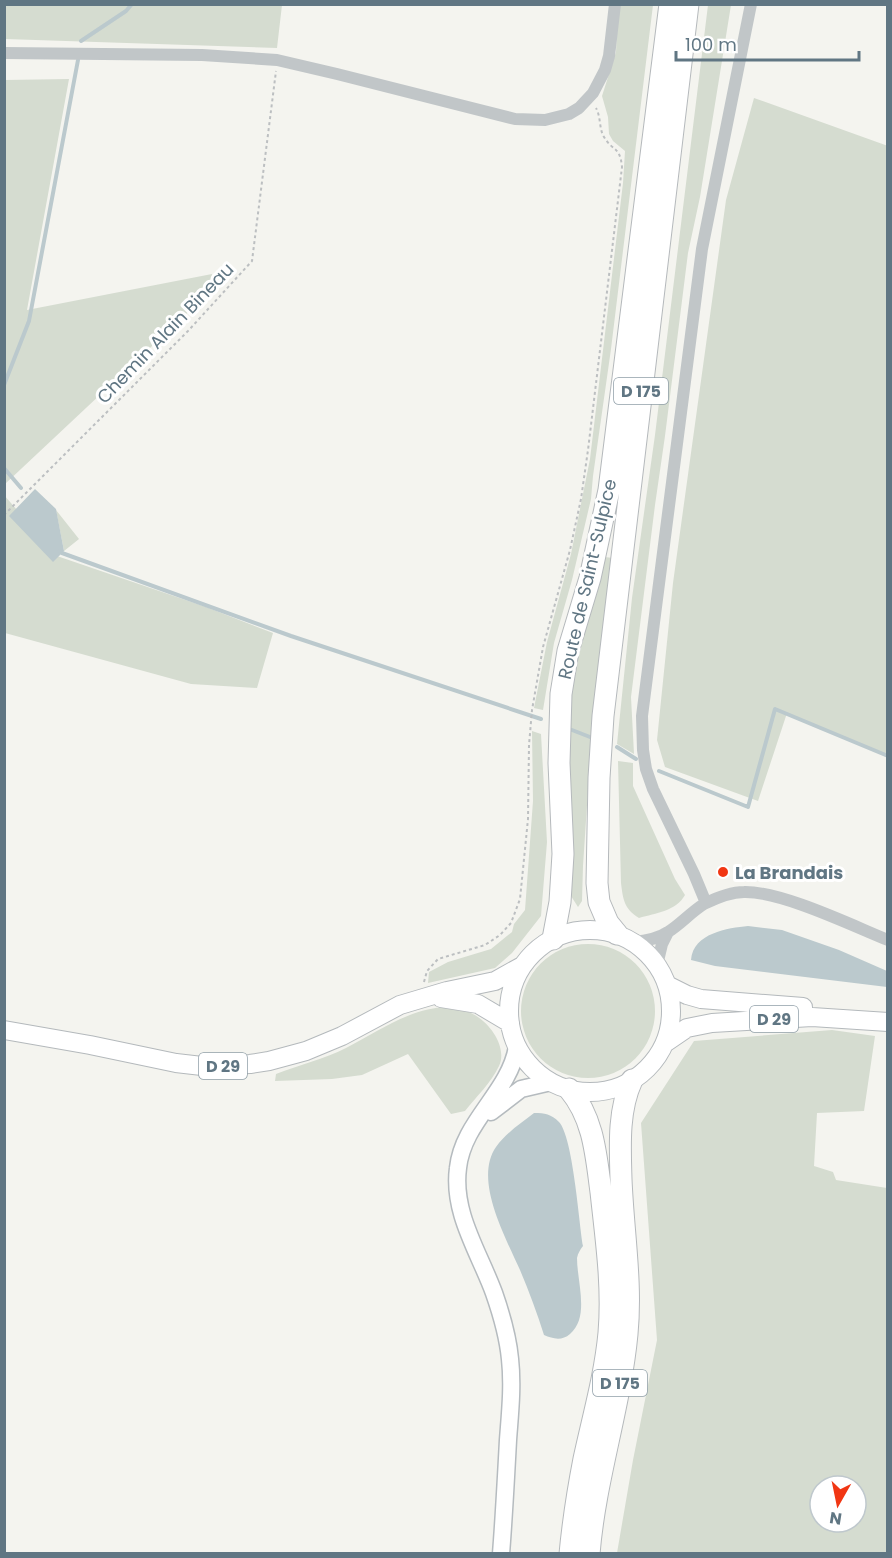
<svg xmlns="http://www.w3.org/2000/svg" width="892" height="1558" font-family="Poppins,sans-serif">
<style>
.green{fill:#d5dcd0;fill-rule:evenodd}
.water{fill:#bbc9cd}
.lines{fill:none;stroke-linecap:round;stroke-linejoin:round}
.stream{stroke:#bbc9cd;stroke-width:4}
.secondary-casing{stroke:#b5bbbf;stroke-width:19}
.primary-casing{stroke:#b4b9bc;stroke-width:20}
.highway-casing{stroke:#b5b9bc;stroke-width:23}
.path{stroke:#bcbfc1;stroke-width:2;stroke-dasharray:3 3;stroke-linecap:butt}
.street{stroke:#c1c6c8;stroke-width:12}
.secondary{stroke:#fff;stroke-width:16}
.primary{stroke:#fff;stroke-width:18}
.highway{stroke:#fff;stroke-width:21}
.poi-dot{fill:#f13613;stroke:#fff;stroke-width:2}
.labels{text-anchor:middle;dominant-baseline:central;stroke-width:6;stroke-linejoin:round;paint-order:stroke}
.shield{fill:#fff;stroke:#909fa8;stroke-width:1.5}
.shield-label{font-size:16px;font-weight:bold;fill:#607683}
.street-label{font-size:18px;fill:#607683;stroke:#fff}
.poi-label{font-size:18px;font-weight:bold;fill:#607683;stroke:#fff;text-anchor:start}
</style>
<rect width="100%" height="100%" fill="#f4f4ef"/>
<path class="green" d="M 5,4 L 282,4 L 282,5 L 277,48 L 5,39 Z
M 618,5 L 653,5 L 611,349 L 593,476 L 591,499 L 572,580 L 554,643 L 543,710 L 534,708 L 547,642 L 571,554 L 590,459 L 623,183 L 625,151 L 613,141 L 609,134 L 608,117 L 602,96 L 616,52 Z
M 708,5 L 731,5 L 700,197 L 688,253 L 665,436 L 655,505 L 631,697 L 634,754 L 617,744 L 632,598 L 655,435 Z
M 69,79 L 27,310 L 212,274 L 216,286 L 5,484 L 5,80 Z
M 754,98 L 888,146 L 887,755 L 787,713 L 758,801 L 665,767 L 657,740 L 673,583 L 726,200 Z
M 4,495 L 57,556 L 206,607 L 273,633 L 257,688 L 191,684 L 5,633 Z
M 56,510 L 79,539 L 64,551 Z
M 605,557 L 613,558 L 590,760 L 583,866 L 582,901 L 578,907 L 571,896 C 569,832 565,767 570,704 C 575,654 591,605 605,557 Z
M 532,731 L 541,734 L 547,842 L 541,916 L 512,953 L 495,968 L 428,983 L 429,972 L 448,962 L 491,949 L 512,932 L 514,924 L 525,910 L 533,801 Z
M 618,761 L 633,763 L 633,786 L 675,879 L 685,895 C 676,911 656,913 639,918 C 624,909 623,899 621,883 Z
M521 1011a67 67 0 1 1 134 0a67 67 0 1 1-134 0Z
M 444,1007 C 453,1008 463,1009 471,1013 C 489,1021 508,1047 499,1066 C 491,1083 476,1097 465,1111 L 451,1114 L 408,1054 L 362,1075 L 332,1079 L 275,1081 L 276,1074 C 299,1065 324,1059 346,1048 C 379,1031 407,1010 444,1007 Z
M 832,1030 L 875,1036 L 864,1111 L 817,1113 L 814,1166 L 833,1172 L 836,1180 L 887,1188 L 887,1553 L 617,1553 L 633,1460 L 657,1340 L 641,1123 L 694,1041 ZM 820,1486 L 856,1486 L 856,1522 L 820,1522 Z"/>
<path class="water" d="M 35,489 L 56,509 L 64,551 L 53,562 L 9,516 Z
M 748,926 L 782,930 L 839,950 L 887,971 L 887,987 L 715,966 L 691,960 C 693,933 728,928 748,926 Z
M 534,1113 C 545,1113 551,1114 559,1122 C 573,1137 579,1222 583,1246 C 580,1250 578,1253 577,1258 C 577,1282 590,1317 570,1334 C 562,1341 553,1339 544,1335 C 537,1313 529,1291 520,1270 C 506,1238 473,1180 496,1147 C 506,1133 521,1123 534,1113 Z"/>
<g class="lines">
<path class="stream" d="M 81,41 L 126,11 L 132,4
M 4,385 L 29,321 L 78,60
M 4,468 L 21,488
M 60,551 L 62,553 L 291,636 L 541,719
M 572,730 L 590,737
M 617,747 L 636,759
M 659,771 L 748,807 L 775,709 L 888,756"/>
<defs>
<path id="secondary" d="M 491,1112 L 521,1089 L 551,1082
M 501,1554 C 504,1516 506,1478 508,1440 C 510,1413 513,1386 510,1359 C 508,1337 501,1313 494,1293 C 479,1252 452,1213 458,1168 C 463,1121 509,1093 517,1047"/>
<path id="primary" d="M509 1011a81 81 0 1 1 162 0a81 81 0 1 1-162 0Z
M 667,985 L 687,995 L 701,999 L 803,1007
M 441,998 L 478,1004 L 510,1023
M 4,1030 L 90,1045 L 176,1063 L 202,1066 L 250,1064 L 269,1061 L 306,1051 L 342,1036 L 400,1005 L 447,991 L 495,981 L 522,966
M 665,1043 L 687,1028 L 712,1023 L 812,1017 L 888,1022"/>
<path id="highway" d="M 617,934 L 608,923 L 599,902 L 597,883 L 599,778 L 603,716 L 688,4
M 553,939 L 560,902 L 563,854 L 559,763 L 561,694 L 568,651 L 590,578 L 609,490 L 670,4
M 569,1089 C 594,1119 596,1155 601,1192 C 606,1239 613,1286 609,1333 C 605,1376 593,1417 584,1459 C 578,1490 573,1522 570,1554
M 589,1554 C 595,1479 620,1408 627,1334 C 632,1282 623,1231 621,1179 C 620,1146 618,1110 632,1080"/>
</defs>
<use href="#secondary" class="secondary-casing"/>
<use href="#primary" class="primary-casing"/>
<use href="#highway" class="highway-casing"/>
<path class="path" d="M 4,515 L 188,331 L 252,261 L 276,71
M 424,982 L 427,971 L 438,959 L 485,945 L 500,935 L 511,923 L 520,899 L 528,819 L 529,745 L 532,710 L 543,647 L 570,550 L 581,499 L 588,450 L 622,167 C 620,146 613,152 604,137 C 599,129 601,117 596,108"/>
<path class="street" d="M 4,53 L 202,55 L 277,60 L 337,74 L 515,119 L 545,120 L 569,114 L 579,108 L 593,93 L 605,70 L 609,56 L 615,4
M 706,903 L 694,874 L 653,789 L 646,769 L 643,750 L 642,716 L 702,249 L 751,4
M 633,942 C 645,941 658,939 668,932 C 681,924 691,912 704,904 C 716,898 730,892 744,892 C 781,891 851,925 888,940
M 657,965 L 662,944 L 668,932"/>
<use href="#secondary" class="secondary"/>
<use href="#primary" class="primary"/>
<use href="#highway" class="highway"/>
</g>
<circle class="poi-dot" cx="723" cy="872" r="6"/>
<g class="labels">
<g class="shield">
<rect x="614" y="378" width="54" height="26" rx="4.5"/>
<rect x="750" y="1006" width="48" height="26" rx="4.5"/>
<rect x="199" y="1053" width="48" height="26" rx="4.5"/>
<rect x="593" y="1370" width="54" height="26" rx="4.5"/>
</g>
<g class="shield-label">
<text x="641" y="391">D 175</text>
<text x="774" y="1019">D 29</text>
<text x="223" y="1066">D 29</text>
<text x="620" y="1383">D 175</text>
</g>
<g class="street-label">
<text transform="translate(165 333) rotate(-46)">Chemin Alain Bineau</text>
<text transform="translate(587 579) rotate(-77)">Route de Saint-Sulpice</text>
</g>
<g class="poi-label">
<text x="735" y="872">La Brandais</text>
</g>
</g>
<rect width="892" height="1558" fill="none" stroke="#607683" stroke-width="12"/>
<g transform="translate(838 1504) rotate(189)"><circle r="28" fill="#ffffff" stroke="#bfc8cd" stroke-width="1.5"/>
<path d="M0-4.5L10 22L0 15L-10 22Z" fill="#f13613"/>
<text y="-9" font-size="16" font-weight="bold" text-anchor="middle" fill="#607683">N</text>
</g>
<path d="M676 51v9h183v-9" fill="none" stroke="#607683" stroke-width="3"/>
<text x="685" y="51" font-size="18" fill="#607683" stroke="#ffffff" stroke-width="4.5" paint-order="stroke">100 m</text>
</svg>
